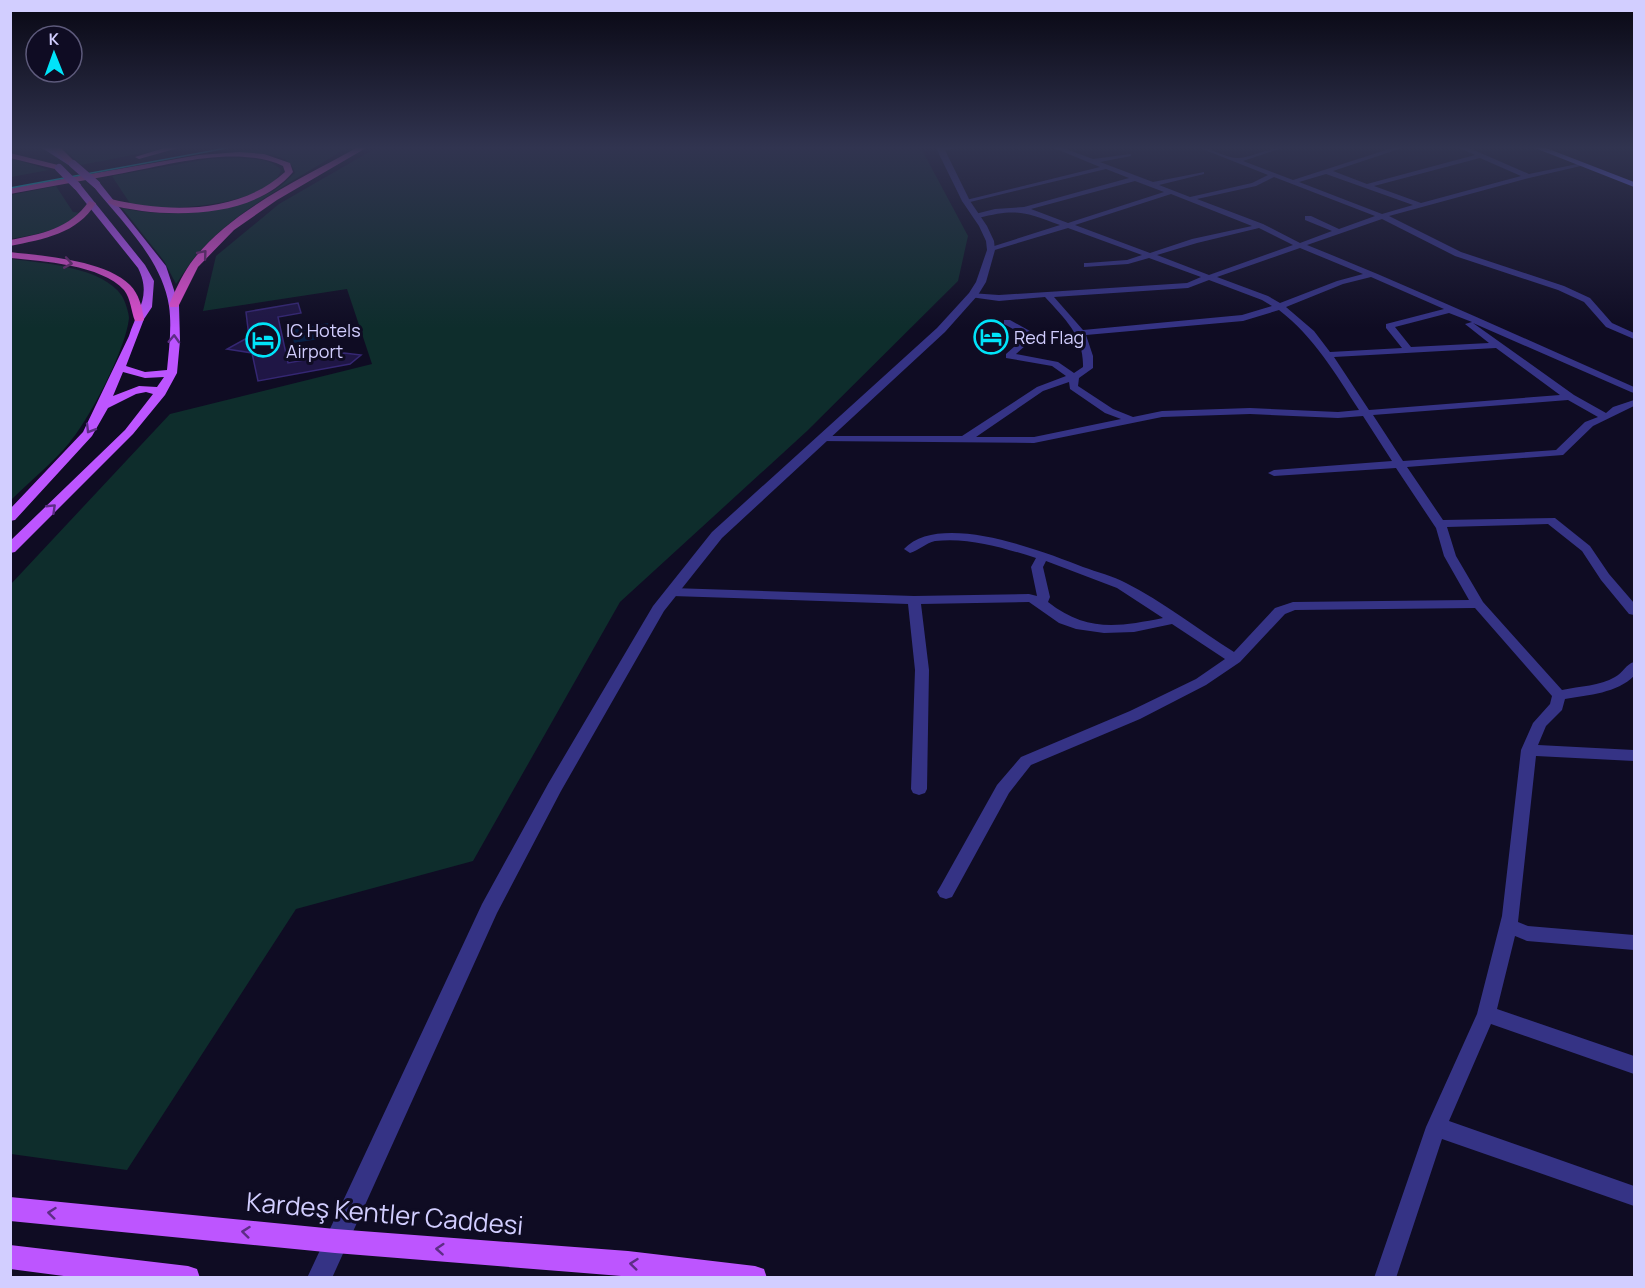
<svg xmlns="http://www.w3.org/2000/svg" width="1645" height="1288" font-family="Manrope,sans-serif">
<style>
.green{fill:#0e2d2c}
.water{fill:#082046}
.building{fill:#1f1645;stroke:#352773;stroke-width:1.5}
.lines{fill:none;stroke-linecap:round;stroke-linejoin:round}
.minor{fill:#353385;fill-rule:evenodd}
.tertiary{fill:#353385;fill-rule:evenodd}
.secondary{fill:#6665ff;fill-rule:evenodd}
.primary{fill:#bd55ff;fill-rule:evenodd}
.trunk{fill:#de4fd1;fill-rule:evenodd}
.tram{stroke:#00e4f9;stroke-width:1.5}
.primary-bridge{stroke:#bd55ff;stroke-width:8}
.oneway{stroke:#6c2a71}
.oneway2{stroke:#5d2d86}
.labels{text-anchor:middle;dominant-baseline:central;stroke-width:6;stroke-linejoin:round;paint-order:stroke}
.far-poi-label{font-size:18px;fill:#d2ceff;stroke:#0f0c23;text-anchor:start}
.near-street-label{font-size:26px;fill:#d2ceff;stroke:#0f0c23}
</style>
<rect width="100%" height="100%" fill="#0f0c23"/>
<path class="green" d="M 169,148 L 81,165 L 64,149 L 64,148 Z
M 261,148 L 346,148 C 298,179 240,207 201,250 C 191,260 184,273 176,284 L 164,261 L 122,208 C 167,219 232,213 273,191 C 281,187 288,179 295,173 C 290,148 246,154 227,154 Z
M 376,148 L 921,148 L 968,236 L 958,281 L 807,431 L 620,602 L 473,861 L 296,909 L 127,1170 L 11,1154 L 11,584 L 170,414 L 372,364 L 347,289 L 203,311 L 216,256 L 279,204 Z
M 11,158 L 49,170 L 11,177 Z
M 238,158 C 252,159 271,158 281,170 C 273,200 199,207 172,208 C 159,209 144,206 131,205 L 112,176 L 208,159 Z
M 56,186 L 73,212 L 81,213 C 60,231 37,234 11,239 L 11,195 Z
M 11,259 C 43,263 103,267 122,296 C 125,301 129,313 129,318 C 126,349 90,418 70,442 C 53,463 30,481 11,500 Z"/>
<path class="water" d="M 328,323 L 332,337 L 294,343 L 291,330 Z"/>
<path class="building" d="M 298,303 L 301,313 L 278,317 L 288,363 L 344,353 L 361,355 L 350,364 L 258,381 L 252,353 L 227,349 L 249,337 L 246,312 Z"/>
<g class="lines">
<path class="minor" d="M 941,148 L 959,148 L 939,151 Z
M 1054,148 L 1063,148 L 1093,159 L 1131,154 L 1131,156 L 1100,162 L 1153,182 L 1204,172 L 1204,174 L 1159,185 L 1190,197 L 1252,183 L 1268,175 L 1200,148 C 1213,148 1223,157 1236,158 C 1248,159 1267,148 1282,148 L 1243,161 L 1293,180 L 1392,148 L 1402,148 L 1333,171 L 1367,184 L 1475,155 L 1460,148 L 1469,148 L 1529,174 L 1582,163 L 1585,165 L 1529,178 L 1389,216 L 1461,252 L 1564,286 L 1590,298 L 1612,323 L 1634,333 L 1634,339 L 1606,327 L 1584,302 L 1558,290 L 1455,256 L 1382,219 L 1307,245 C 1417,289 1525,339 1634,387 L 1634,393 L 1631,392 L 1473,323 L 1574,395 L 1606,413 L 1613,407 L 1634,400 L 1634,406 L 1593,426 L 1563,455 L 1407,467 L 1443,520 L 1555,518 L 1590,546 L 1609,574 L 1634,603 L 1634,615 L 1629,614 L 1601,580 L 1582,551 L 1548,524 L 1447,527 L 1456,556 L 1483,602 L 1562,690 C 1580,686 1600,686 1615,677 C 1623,673 1626,664 1634,662 L 1634,676 C 1617,693 1589,695 1565,699 L 1562,710 L 1546,726 L 1538,745 L 1634,750 L 1634,761 L 1536,756 L 1518,922 L 1528,926 L 1634,935 L 1634,950 L 1527,941 L 1515,936 L 1497,1009 L 1634,1056 L 1634,1074 L 1491,1024 L 1449,1121 L 1634,1186 L 1634,1206 L 1442,1139 L 1396,1278 L 1374,1278 L 1426,1127 L 1477,1014 L 1502,916 L 1521,750 L 1533,723 L 1550,704 L 1552,696 L 1475,608 L 1295,610 L 1285,614 L 1240,662 L 1206,685 L 1140,719 L 1031,765 L 1009,793 L 952,897 L 946,899 L 940,897 L 937,892 L 940,887 L 997,785 L 1021,757 L 1130,711 L 1196,679 L 1225,659 L 1172,624 L 1134,632 L 1104,633 L 1076,629 L 1059,623 L 1029,602 L 921,604 L 929,670 L 927,789 L 925,793 L 919,795 L 913,793 L 911,789 L 915,670 L 908,604 L 672,596 L 666,592 L 672,588 L 914,596 L 1029,594 L 1037,596 L 1031,567 L 1036,558 C 1004,548 969,537 935,541 C 926,543 919,550 910,553 L 904,549 C 940,511 1042,551 1083,567 C 1097,572 1113,576 1126,583 C 1162,601 1199,630 1234,652 L 1275,608 L 1293,602 L 1469,600 L 1444,556 L 1436,528 L 1396,468 L 1274,476 L 1268,473 L 1274,470 L 1392,461 L 1363,416 L 1338,418 L 1250,414 L 1162,417 L 1034,443 L 818,441 L 817,439 L 822,436 L 962,436 L 1037,387 L 1066,376 L 1052,366 L 1006,358 L 1006,354 L 1026,336 L 1004,324 L 1004,320 L 1010,320 L 1037,335 L 1016,354 L 1058,362 L 1074,373 L 1083,367 C 1084,336 1065,319 1045,297 L 999,301 L 970,297 L 970,293 L 999,295 L 1187,283 L 1201,277 L 1149,258 L 1128,264 L 1084,267 L 1084,263 L 1087,263 L 1127,260 L 1142,255 L 1068,228 L 988,252 L 988,248 L 1060,225 C 1024,212 1017,208 978,218 L 974,216 L 975,214 L 995,209 L 1024,207 L 1129,178 L 1106,169 L 966,203 L 962,201 L 1100,167 ZM 1480,158 L 1521,176 L 1421,203 L 1374,186 ZM 1326,174 L 1413,205 L 1382,214 L 1299,182 ZM 1274,177 L 1375,216 L 1339,229 L 1311,216 L 1305,216 L 1305,220 L 1332,231 L 1300,243 L 1263,224 L 1197,199 L 1256,186 ZM 1135,181 L 1164,192 L 1068,223 L 1031,209 ZM 1171,194 L 1252,226 L 1192,239 L 1150,253 L 1075,225 ZM 1259,228 L 1293,245 L 1209,275 L 1157,255 L 1197,243 ZM 1300,248 L 1363,274 L 1337,281 L 1280,303 L 1268,296 L 1217,277 ZM 1371,277 L 1444,309 L 1386,324 L 1386,328 L 1402,348 L 1330,352 L 1314,331 L 1286,307 L 1343,284 ZM 1209,280 L 1262,300 L 1272,306 L 1242,315 L 1083,330 L 1054,297 L 1188,288 ZM 1279,310 C 1314,337 1335,373 1359,410 L 1338,412 L 1250,408 L 1162,411 L 1133,417 L 1113,409 L 1078,386 L 1079,378 L 1093,368 L 1093,356 L 1086,335 L 1243,321 ZM 1449,313 L 1472,322 L 1465,324 L 1489,343 L 1411,347 L 1395,327 ZM 1496,348 L 1560,395 L 1369,410 L 1334,357 ZM 1069,382 L 1070,389 L 1105,413 L 1121,419 L 1034,437 L 976,437 L 1043,391 ZM 1568,400 L 1598,417 L 1585,422 L 1556,450 L 1403,461 L 1373,415 ZM 1046,561 L 1117,588 L 1163,618 C 1118,627 1086,632 1048,602 L 1050,597 L 1043,567 Z"/>
<path class="tertiary" d="M 936,148 L 944,148 L 970,201 L 987,226 L 994,241 L 995,250 L 986,282 L 978,295 L 945,332 L 722,538 L 664,611 L 561,791 L 497,913 L 332,1278 L 307,1278 L 482,904 L 548,784 L 653,606 L 712,532 L 937,328 L 969,293 L 976,282 L 987,250 L 986,241 L 979,226 L 962,201 Z"/>
<path class="secondary" d="M 1535,148 L 1546,148 L 1634,182 L 1634,187 Z"/>
<path class="primary" d="M 42,148 L 51,148 L 77,164 L 70,166 Z
M 93,182 L 99,182 L 166,266 L 179,305 L 180,341 L 177,373 L 165,395 L 133,434 L 15,552 L 10,553 L 10,541 L 125,430 L 153,394 L 146,392 L 136,394 L 108,408 L 92,436 L 15,520 L 10,521 L 10,509 L 83,432 L 129,336 C 137,310 152,296 138,268 L 74,188 L 74,184 L 80,184 L 145,265 L 154,281 L 152,307 L 144,319 L 126,366 L 145,372 L 167,370 C 169,349 172,327 169,306 C 162,259 121,221 93,186 ZM 123,372 L 145,378 L 164,377 L 157,387 L 139,386 L 113,396 Z
M 10,1197 L 335,1229 L 628,1251 L 755,1266 L 764,1269 L 767,1278 L 646,1278 L 335,1253 L 10,1221 Z
M 10,1245 L 188,1266 L 197,1269 L 200,1278 L 79,1278 L 10,1269 Z"/>
<path class="trunk" d="M 52,148 L 61,148 L 77,164 L 70,166 Z
M 164,148 L 178,148 L 139,159 L 135,157 Z
M 356,148 L 366,148 L 277,200 L 234,230 L 198,267 L 178,307 L 170,307 L 169,305 C 175,291 181,277 190,264 C 227,212 301,179 356,148 Z
M 239,152 L 264,154 L 290,163 L 293,172 C 258,213 192,217 142,211 C 131,209 116,208 107,202 L 111,199 C 168,213 239,214 285,172 L 283,166 C 239,145 171,164 124,173 C 86,180 48,187 10,194 L 10,188 L 199,155 Z
M 10,153 L 62,166 L 63,168 L 59,170 L 10,158 Z
M 89,201 L 96,203 C 77,234 44,239 10,246 L 10,240 C 41,234 70,229 89,201 Z
M 10,252 C 44,256 105,260 130,285 C 139,294 142,307 144,319 L 143,321 L 135,321 C 131,311 131,299 124,290 C 102,265 42,261 10,258 Z"/>
<path class="tram" d="M 10,188 L 227,148"/>
<path class="primary-bridge" d="M 73,164 L 96,184
M 59,168 L 77,186"/>
</g>
<defs><path id="oneway-chevron" d="M-2-3.5L2.5 0L-2 3.5" fill="none" stroke-width="1.6" stroke-linecap="round" stroke-linejoin="round" transform="scale(1.5)"/></defs>
<g class="oneway">
<use href="#oneway-chevron" transform="translate(203 254) rotate(-50)"/>
<use href="#oneway-chevron" transform="translate(68 263) rotate(10)"/>
</g>
<g class="oneway2">
<use href="#oneway-chevron" transform="translate(174 339) rotate(-88)"/>
<use href="#oneway-chevron" transform="translate(90 429) rotate(121)"/>
<use href="#oneway-chevron" transform="translate(52 508) rotate(-44)"/>
<use href="#oneway-chevron" transform="translate(52 1213) rotate(-174)"/>
<use href="#oneway-chevron" transform="translate(246 1232) rotate(-174)"/>
<use href="#oneway-chevron" transform="translate(440 1249) rotate(-176)"/>
<use href="#oneway-chevron" transform="translate(634 1264) rotate(-174)"/>
</g>
<linearGradient id="sky" x2="0" y2="1"><stop stop-color="#080713"/><stop offset="0.45" stop-color="#313450"/><stop offset="1" stop-color="#313450" stop-opacity="0"/></linearGradient>
<rect width="1645" height="328" fill="url(#sky)"/>
<defs>
<symbol id="hotel-ring" viewBox="-11 -11 22 22"><circle r="9.5" fill="#0f0c23" stroke="#00e4f9" stroke-width="1.5"/><path d="M-6-4.5h1.5V1H6V5H4.5V3h-9V5H-6ZM-4 0a1.8 1.8 0 1 1 3.6 0ZM.5 0V-2.5h3Q6-2.5 6 0Z" fill="#00e4f9"/></symbol>
</defs>
<g fill-rule="evenodd">
<use href="#hotel-ring" x="972" y="318" width="38" height="38"/>
<use href="#hotel-ring" x="244" y="321" width="38" height="38"/>
</g>
<g class="labels">
<g class="far-poi-label">
<text x="286" y="330">IC Hotels<tspan x="286" dy="21">Airport</tspan></text>
<text x="1014" y="337">Red Flag</text>
</g>
<g class="near-street-label">
<text transform="translate(385 1213) rotate(5)">Kardeş Kentler Caddesi</text>
</g>
</g>
<rect width="1645" height="1288" fill="none" stroke="#d2ceff" stroke-width="24"/>
<g transform="translate(54 54) rotate(359)"><circle r="28" fill="#0f0c23" stroke="#5d5a7b" stroke-width="1.5"/>
<path d="M0-4.5L10 22L0 15L-10 22Z" fill="#00e4f9"/>
<text y="-9" font-size="16" font-weight="bold" text-anchor="middle" fill="#d2ceff">K</text>
</g>
</svg>
